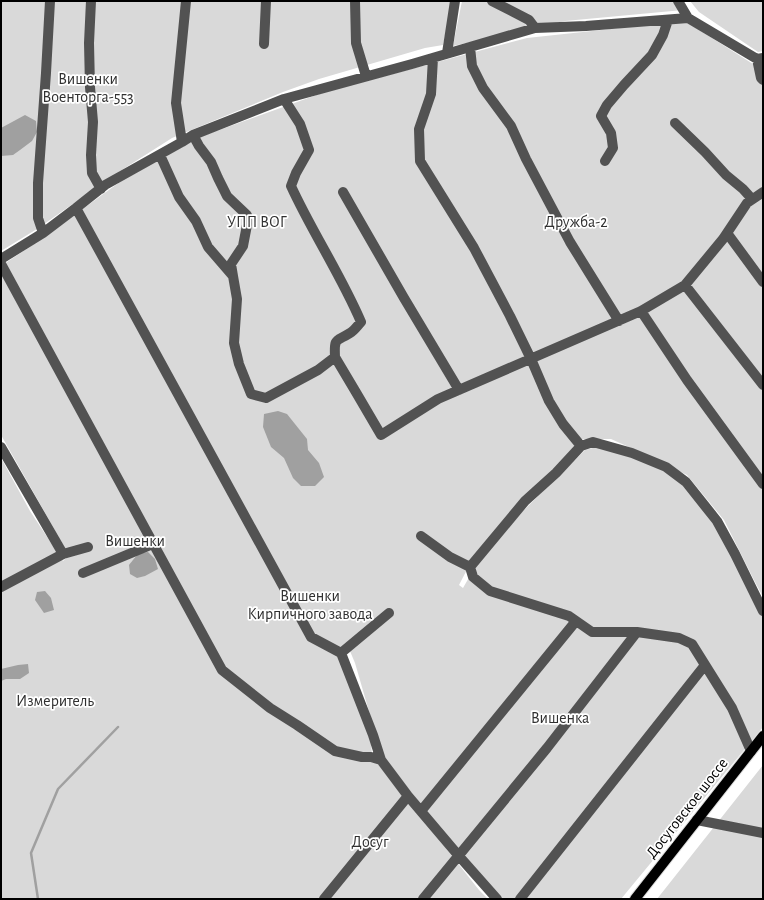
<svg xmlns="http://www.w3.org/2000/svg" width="764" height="900" font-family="'Alegreya Sans',sans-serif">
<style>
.green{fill:#d9d9d9}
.water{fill:#a0a0a0}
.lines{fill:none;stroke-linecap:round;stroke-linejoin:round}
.stream{stroke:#a0a0a0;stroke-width:2.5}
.major-casing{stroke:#dbdbdb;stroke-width:12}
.minor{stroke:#525252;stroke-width:10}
.major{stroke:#000;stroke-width:10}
.labels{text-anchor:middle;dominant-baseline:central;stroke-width:3.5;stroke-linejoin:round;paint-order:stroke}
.park-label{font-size:16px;fill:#303030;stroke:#fff}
.street-label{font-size:16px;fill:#000;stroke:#fff}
</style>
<rect width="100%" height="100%" fill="#fff"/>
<path class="green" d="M 1,1 L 452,1 L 443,45 L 425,48 L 319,79 L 283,92 L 172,138 L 117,173 L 37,229 L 1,251 Z
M 462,1 L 678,1 L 683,10 L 565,21 L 453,46 Z
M 690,1 L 763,1 L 763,51 L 758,52 L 699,12 Z
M 685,21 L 753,64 L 763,63 L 763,597 L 755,582 L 724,520 L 687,475 L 640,452 L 611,439 L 582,439 L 522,503 L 472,560 L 459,585 L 463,588 L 475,567 L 524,510 L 585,450 L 597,447 L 618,449 L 680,479 L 717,526 L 763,614 L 763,727 L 621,899 L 502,899 L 450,840 L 382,756 L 355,663 L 347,644 L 338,653 L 371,742 L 372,755 L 479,890 L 488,899 L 1,899 L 1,458 L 30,511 L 63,561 L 69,555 L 1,435 L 1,266 L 40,240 L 124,179 L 200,137 L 322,93 L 527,38 Z
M 763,765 L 763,899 L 657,899 Z"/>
<path class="water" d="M 25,115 L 36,121 L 37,132 L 32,141 L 20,150 L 13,155 L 1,156 L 1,128 Z
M 278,411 L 287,414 L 307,439 L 308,450 L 319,463 L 324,477 L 315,486 L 301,486 L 293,478 L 284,458 L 271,447 L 263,427 L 264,414 Z
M 148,552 L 155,559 L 158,569 L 145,576 L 137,578 L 130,574 L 129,565 C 136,557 136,553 148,552 Z
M 45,591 L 51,598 L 54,610 L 44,613 L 35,600 L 37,592 Z
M 28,664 L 29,673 L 20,679 L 6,679 L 1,681 L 1,669 L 18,665 Z"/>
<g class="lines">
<path class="stream" d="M 38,899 L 31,853 L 58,789 L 118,727"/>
<defs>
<path id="major" d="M 635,899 L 763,736"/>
</defs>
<use href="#major" class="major-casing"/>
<path class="minor" d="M 91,1 L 89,43 L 90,87 L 93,122 L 91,155 L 92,173 L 101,189
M 355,1 L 356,43 L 366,76
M 492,1 L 529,20 L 535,28 L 586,26 L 688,18 L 757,59 L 763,58
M 678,1 L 688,18
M 264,44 L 266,1
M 470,47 L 472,66 L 483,88 L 511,126 L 526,159 L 570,242 L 619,321
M 447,53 L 455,1
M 433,58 L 431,94 L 419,129 L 420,161 L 474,248 L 510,316 L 531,359 L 549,401 L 563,424 L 581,446
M 757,59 L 761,78 L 763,80
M 284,99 L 300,124 L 309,150 L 296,173 L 291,186 C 312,232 341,275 361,322 C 358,325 354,331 350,333 C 336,342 334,337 335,357
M 675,123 L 705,152 L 726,175 L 743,189 L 752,199
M 193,135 L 199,146 L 211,162 L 218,178 L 227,196 L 247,215 L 247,225 L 243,246 L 231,264 L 233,276
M 182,142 L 176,103 L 186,1
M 160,155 L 179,197 L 196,221 L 208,247 L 233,276 L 237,299 L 234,343 L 239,364 L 251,394 L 266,398 L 318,370 L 335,357 L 357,394 L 381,435 L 438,399 L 641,311 L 685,285 L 723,239 L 747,203 L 763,192
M 605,161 L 613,148 L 611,133 L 601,116 L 607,105 L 624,85 L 652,55 L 663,35 L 668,20
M 343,192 L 404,298 L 459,390
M 76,208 L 311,637 L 341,653 L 373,735 L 381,760 L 408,796
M 43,233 L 38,218 L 38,183 L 46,73 L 50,1
M 727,233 L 763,282
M 1,259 L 43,233 L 76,208 L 105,185 L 182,142 L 193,135 L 284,99 L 412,64 L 535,28
M 1,264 L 222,670 L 270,708 L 297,725 L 335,751 L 362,757 L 371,757 L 381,760
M 685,285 L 763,385
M 641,311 L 687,380 L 763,484
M 1,447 L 63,554 L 88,547
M 421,536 L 450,557 L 470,567
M 83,573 L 153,544
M 1,587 L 63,554
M 341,653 L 389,613
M 751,751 L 732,708 L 692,644 L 679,638 L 637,632 L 592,632 L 569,616 L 490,591 L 473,577 L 470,567 L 525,501 L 556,473 L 581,446 L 593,442 L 632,453 L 666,467 L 686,482 L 717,521 L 735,554 L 763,611
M 421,811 L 576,621
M 697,820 L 763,833
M 324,899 L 408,796 L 458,855 L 497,899
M 423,899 L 547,748 L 637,632
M 520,899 L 705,665"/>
<use href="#major" class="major"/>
</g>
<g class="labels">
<g class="park-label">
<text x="88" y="79">Вишенки<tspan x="88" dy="18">Военторга-553</tspan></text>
<text x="257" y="222">УПП ВОГ</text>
<text x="576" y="222">Дружба-2</text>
<text x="135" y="541">Вишенки</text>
<text x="310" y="596">Вишенки<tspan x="310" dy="18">Кирпичного завода</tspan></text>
<text x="55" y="701">Измеритель</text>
<text x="560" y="718">Вишенка</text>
<text x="370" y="842">Досуг</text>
</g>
<g class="street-label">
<text transform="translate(687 808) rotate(-52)">Досуговское шоссе</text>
</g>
</g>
<rect width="764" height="900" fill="none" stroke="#000000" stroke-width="4"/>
</svg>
